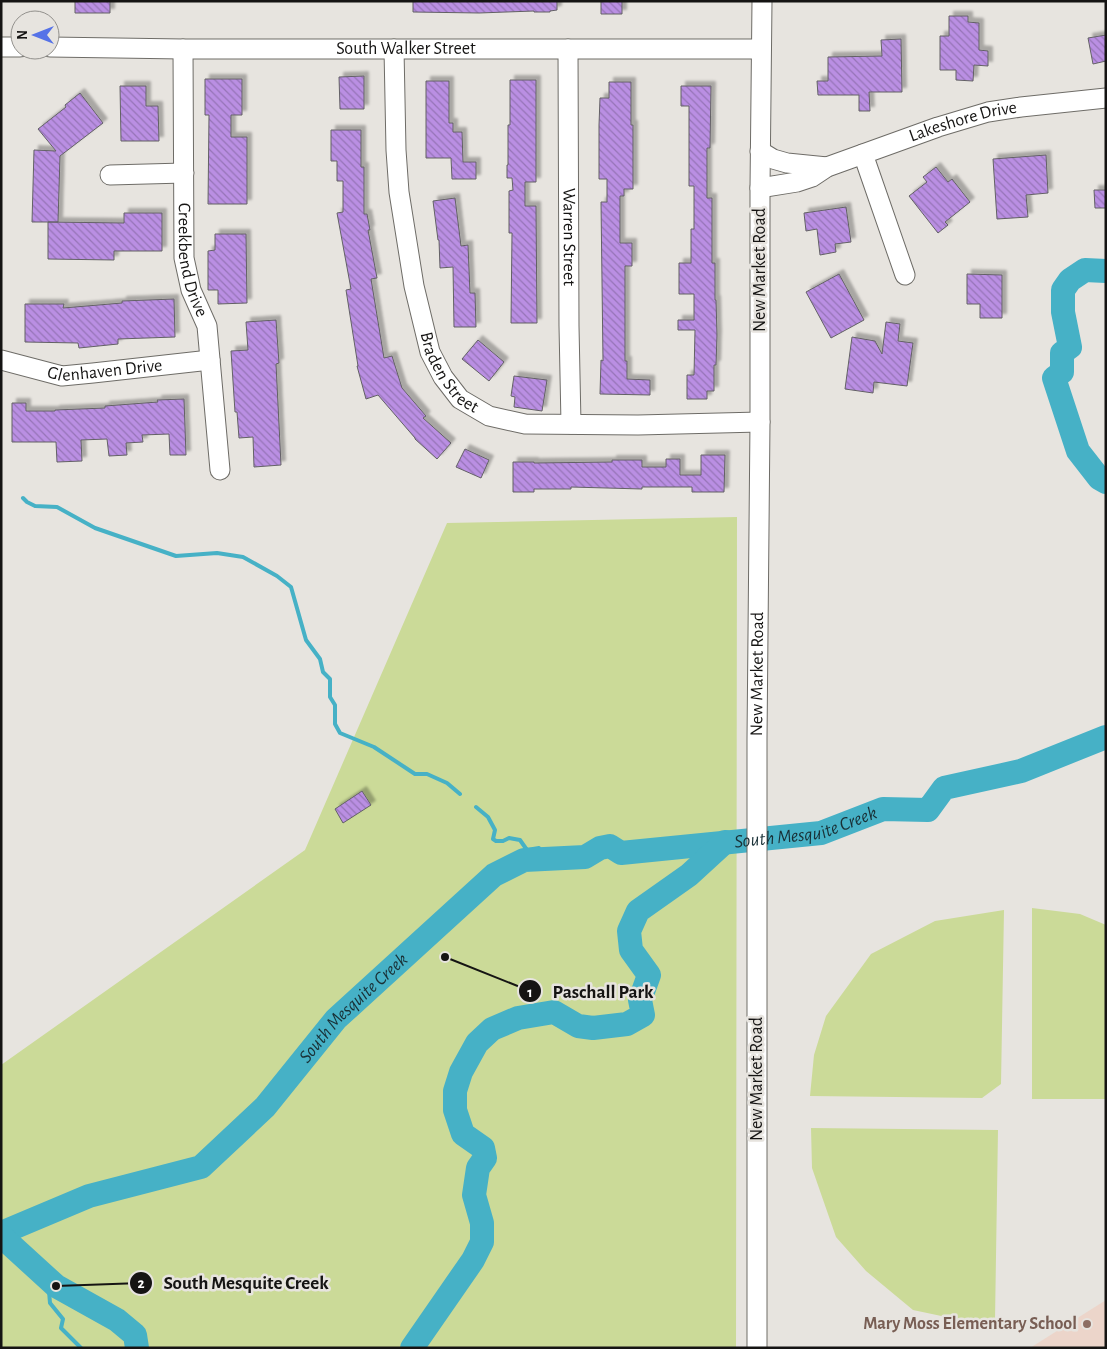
<svg xmlns="http://www.w3.org/2000/svg" width="1107" height="1349" font-family="'Alegreya Sans',sans-serif">
<style>
.education{fill:#ecd5ca}
.park{fill:#cbda98}
.lines{fill:none;stroke-linecap:round;stroke-linejoin:round}
.stream{stroke:#46b1c6;stroke-width:4}
.river{stroke:#46b1c6;stroke-width:24}
.building{fill:url(#building-back-hatch);stroke:#636165;filter:url(#shadow)}
.minor-casing{stroke:#6e6c67;stroke-width:21}
.minor{stroke:#fff;stroke-width:19}
.education-dot{fill:#8d6e63;stroke:#e7e4df;stroke-width:2}
.labels{text-anchor:middle;dominant-baseline:central;stroke-width:5;stroke-linejoin:round;paint-order:stroke}
.street-label{font-size:18px;fill:#151413;stroke:#e7e4df}
.education-label{font-size:18px;font-weight:bold;fill:#785e54;stroke:#e7e4df;text-anchor:end}
.water-label{font-size:19px;font-style:italic;fill:#193036;stroke:#e7e4df}
.leader{fill:none;stroke:#151413;stroke-width:2}
.callout-dot{fill:#151413;stroke:#e7e4df;stroke-width:2}
.mark-label{font-size:15px;text-anchor:middle;font-weight:bold;fill:#fff}
.callout-label{font-size:19px;text-anchor:middle;font-weight:bold;fill:#151413;stroke:#e7e4df;stroke-width:5;stroke-linejoin:round;paint-order:stroke}
</style>
<defs>
<pattern id="building-back-hatch" width="6" height="6" patternUnits="userSpaceOnUse" patternTransform="scale(1.25)"><rect width="6" height="6" fill="#ba8fe3"/><path d="M-1 5l2 2M0 0l6 6M5-1l2 2" fill="none" stroke="#9674b7"/></pattern>
<filter id="shadow"><feDropShadow dx="4.5" dy="-4.5" stdDeviation="1" flood-color="#0004"/></filter>
</defs>
<rect width="100%" height="100%" fill="#e7e4df"/>
<path class="education" d="M 1106,1300 L 1106,1348 L 1030,1348 Z"/>
<path class="park" d="M 737,517 L 736,1348 L 1,1348 L 1,1065 L 305,850 L 447,523 Z
M 1032,908 L 1080,914 L 1106,925 L 1106,1099 L 1032,1099 Z
M 1004,910 L 1001,1084 L 982,1098 L 810,1096 L 814,1055 L 826,1016 L 871,954 L 935,921 Z
M 811,1128 L 998,1130 L 995,1320 L 965,1321 L 913,1310 L 866,1271 L 836,1237 L 812,1168 Z"/>
<g class="lines">
<path class="stream" d="M 23,498 L 27,502 L 35,506 L 57,507 L 95,528 L 176,556 L 217,553 L 243,557 L 277,576 L 291,587 L 306,640 L 320,659 L 323,672 L 330,679 L 330,697 L 335,705 L 335,724 L 340,733 L 374,747 L 415,774 L 427,774 L 447,783 L 460,794
M 476,807 L 488,817 L 495,830 L 493,839 L 496,841 L 503,841 L 509,838 L 520,840 L 527,850 L 539,848 L 549,859
M 48,1279 L 50,1303 L 63,1319 L 61,1328 L 81,1348"/>
<g class="river">
<path d="M 1106,271 L 1085,270 L 1070,280 L 1063,290 L 1063,312 L 1070,347 L 1062,353 L 1062,372 L 1054,378 L 1078,451 L 1099,478 L 1106,482"/>
<path id="s1" d="M 1,1233 L 89,1196 L 201,1167 L 265,1107 L 336,1019 L 494,875 L 524,860 L 585,857 L 600,848 L 610,846 L 621,853 L 821,833 L 883,809 L 928,810 L 944,788 L 1021,771 L 1106,737"/>
<path d="M 1,1236 L 56,1286 L 117,1320 L 135,1335 L 137,1348"/>
<path d="M 412,1348 L 473,1260 L 482,1242 L 482,1223 L 474,1195 L 478,1168 L 485,1158 L 483,1148 L 463,1134 L 455,1110 L 455,1091 L 461,1072 L 477,1043 L 492,1029 L 518,1018 L 554,1012 L 578,1026 L 593,1028 L 627,1024 L 643,1015 L 640,1000 L 649,975 L 631,950 L 629,931 L 638,911 L 689,875 L 725,842"/>
</g>
</g>
<path class="building" d="M 75,1 L 110,1 L 110,13 L 75,13 Z
M 413,1 L 557,1 L 557,10 L 550,11 L 550,12 L 534,12 L 534,11 L 479,13 L 413,12 Z
M 601,1 L 622,1 L 622,14 L 601,14 Z
M 949,16 L 968,16 L 968,22 L 979,23 L 979,50 L 988,51 L 988,66 L 974,65 L 973,81 L 956,80 L 956,70 L 940,70 L 940,36 L 949,36 Z
M 1106,35 L 1106,61 L 1093,64 L 1088,38 Z
M 901,39 L 902,92 L 869,92 L 870,111 L 859,111 L 859,95 L 818,95 L 817,81 L 828,81 L 828,57 L 882,56 L 881,40 Z
M 364,76 L 364,109 L 340,109 L 339,77 Z
M 205,79 L 242,79 L 242,115 L 231,115 L 231,137 L 247,137 L 247,204 L 208,204 L 209,115 L 205,115 Z
M 510,80 L 536,80 L 536,182 L 525,182 L 525,206 L 536,206 L 537,323 L 511,323 L 512,233 L 509,233 L 509,191 L 513,190 L 512,178 L 507,178 L 507,165 L 508,165 L 508,125 L 510,125 Z
M 426,81 L 449,81 L 449,123 L 453,123 L 453,132 L 462,132 L 463,162 L 476,162 L 476,179 L 452,179 L 451,158 L 426,158 Z
M 609,82 L 631,82 L 631,125 L 633,125 L 633,189 L 624,189 L 624,196 L 620,196 L 620,243 L 632,243 L 632,266 L 625,266 L 625,361 L 627,361 L 627,379 L 650,380 L 650,395 L 600,394 L 601,360 L 603,361 L 601,202 L 607,202 L 607,179 L 599,179 L 599,125 L 600,98 L 609,98 Z
M 120,86 L 146,86 L 146,106 L 158,106 L 159,141 L 121,141 Z
M 681,86 L 711,86 L 710,148 L 707,148 L 707,198 L 712,198 L 712,263 L 715,263 L 715,300 L 716,300 L 717,335 L 716,365 L 714,365 L 714,391 L 707,391 L 707,399 L 687,399 L 687,375 L 694,375 L 695,330 L 678,330 L 678,320 L 694,320 L 694,294 L 679,294 L 679,263 L 691,263 L 691,229 L 694,229 L 694,186 L 689,186 L 689,106 L 681,106 Z
M 80,93 L 103,123 L 60,156 L 58,222 L 32,222 L 34,150 L 56,151 L 38,129 L 66,107 L 65,105 Z
M 331,130 L 361,130 L 361,167 L 364,167 L 364,214 L 367,214 L 370,230 L 368,230 L 377,278 L 371,279 L 384,358 L 392,356 L 402,388 L 426,416 L 423,418 L 451,443 L 437,459 L 415,439 L 415,438 L 378,395 L 366,399 L 357,366 L 358,366 L 346,290 L 351,289 L 337,213 L 343,212 L 343,181 L 337,181 L 337,161 L 331,161 Z
M 1046,155 L 1048,193 L 1026,195 L 1028,217 L 997,219 L 993,159 Z
M 936,167 L 948,182 L 952,179 L 970,202 L 945,222 L 948,225 L 938,233 L 909,196 L 927,182 L 923,177 Z
M 1094,190 L 1106,190 L 1106,208 L 1095,208 Z
M 455,198 L 461,246 L 468,245 L 470,293 L 475,293 L 476,327 L 454,327 L 453,267 L 440,268 L 439,240 L 438,240 L 433,201 Z
M 846,207 L 851,242 L 835,244 L 836,252 L 820,255 L 817,229 L 806,231 L 804,213 Z
M 124,213 L 162,213 L 162,251 L 114,251 L 114,260 L 48,259 L 48,222 L 124,223 Z
M 215,234 L 246,234 L 247,303 L 218,304 L 218,290 L 208,290 L 208,251 L 215,250 Z
M 839,274 L 864,320 L 831,338 L 806,292 Z
M 967,274 L 1002,275 L 1002,318 L 980,318 L 980,304 L 967,304 Z
M 174,299 L 175,337 L 118,339 L 118,344 L 79,348 L 78,343 L 25,342 L 25,304 L 64,304 L 63,308 L 122,303 L 122,301 Z
M 276,320 L 279,363 L 276,364 L 281,465 L 254,467 L 253,437 L 239,438 L 237,412 L 235,412 L 231,351 L 248,350 L 246,322 Z
M 886,322 L 900,324 L 898,341 L 913,343 L 907,386 L 874,382 L 873,393 L 845,389 L 852,337 L 875,341 L 882,354 Z
M 478,340 L 504,362 L 489,381 L 462,359 Z
M 514,376 L 547,380 L 542,411 L 514,407 L 515,397 L 511,396 Z
M 184,399 L 186,455 L 170,455 L 169,434 L 142,435 L 143,442 L 126,443 L 127,455 L 109,456 L 107,439 L 81,440 L 82,461 L 57,462 L 56,442 L 12,442 L 12,403 L 26,403 L 26,411 L 55,411 L 55,410 L 105,408 L 105,406 L 158,402 L 157,400 Z
M 465,449 L 489,460 L 481,478 L 456,467 Z
M 701,455 L 725,455 L 724,492 L 692,492 L 692,487 L 642,487 L 642,489 L 571,487 L 571,489 L 534,489 L 534,492 L 513,492 L 513,462 L 534,462 L 534,463 L 612,462 L 612,460 L 642,460 L 642,467 L 666,467 L 666,459 L 680,459 L 680,475 L 701,475 Z
M 362,791 L 371,805 L 343,823 L 335,809 Z"/>
<g class="lines">
<defs>
<g id="minor">
<path d="M 1,47 L 20,47"/>
<path id="s2" d="M 50,47 L 183,49 L 761,49"/>
<path id="s3" d="M 183,49 L 184,258 L 191,290 L 207,326 L 220,470"/>
<path id="s4" d="M 394,49 L 396,150 L 399,192 L 414,286 L 430,352 L 443,377 L 460,399 L 489,416 L 525,424 L 638,425 L 760,422"/>
<path id="s5" d="M 568,49 L 569,326 L 571,424"/>
<path d="M 760,151 L 773,159 L 787,163 L 827,167"/>
<path d="M 863,154 L 905,275"/>
<path d="M 110,175 L 184,173"/>
<path id="s6" d="M 760,188 L 797,182 L 812,177 L 827,167 L 938,127 L 988,112 L 1021,107 L 1106,98"/>
<path id="s7" d="M 1,360 L 62,376 L 93,373 L 210,360"/>
<path id="s8" d="M 757,1348 L 757,739 L 760,422 L 760,188 L 762,1"/>
</g>
</defs>
<use href="#minor" class="minor-casing"/>
<use href="#minor" class="minor"/>
</g>
<circle class="education-dot" cx="1087" cy="1324" r="5"/>
<g class="labels">
<g class="street-label">
<text stroke="none"><textPath href="#s2" startOffset="356">South Walker Street</textPath></text>
<text stroke="none"><textPath href="#s6" startOffset="215">Lakeshore Drive</textPath></text>
<text stroke="none"><textPath href="#s5" startOffset="188">Warren Street</textPath></text>
<text stroke="none"><textPath href="#s3" startOffset="212">Creekbend Drive</textPath></text>
<text transform="translate(760 270) rotate(-90)">New Market Road</text>
<text stroke="none"><textPath href="#s7" startOffset="106">Glenhaven Drive</textPath></text>
<text stroke="none"><textPath href="#s4" startOffset="334">Braden Street</textPath></text>
<text stroke="none"><textPath href="#s8" startOffset="674">New Market Road</textPath></text>
<text transform="translate(757 1079) rotate(-90)">New Market Road</text>
</g>
<g class="education-label">
<text x="1077" y="1324">Mary Moss Elementary School</text>
</g>
<g class="water-label">
<text stroke="none"><textPath href="#s1" startOffset="948">South Mesquite Creek</textPath></text>
<text stroke="none"><textPath href="#s1" startOffset="432">South Mesquite Creek</textPath></text>
</g>
</g>
<path class="leader" d="M445 957L530 991M56 1286L141 1283"/>
<g class="callout-dot">
<circle cx="445" cy="957" r="5"/>
<circle cx="56" cy="1286" r="5"/>
<circle cx="530" cy="991" r="12"/>
<circle cx="141" cy="1283" r="12"/>
</g>
<g class="mark-label">
<text x="530" y="997">1</text>
<text x="141" y="1288">2</text>
</g>
<g class="callout-label">
<text x="603" y="998">Paschall Park</text>
<text x="246" y="1289">South Mesquite Creek</text>
</g>
<rect width="1107" height="1349" fill="none" stroke="#151413" stroke-width="5"/>
<g transform="translate(35 35) rotate(270)"><circle r="24" fill="#e7e4df" stroke="#93918d"/>
<path d="M0-4L9 19L0 12L-9 19Z" fill="#5672e7"/>
<text y="-8" font-size="14" font-weight="bold" text-anchor="middle" fill="#151413">N</text>
</g>
</svg>
